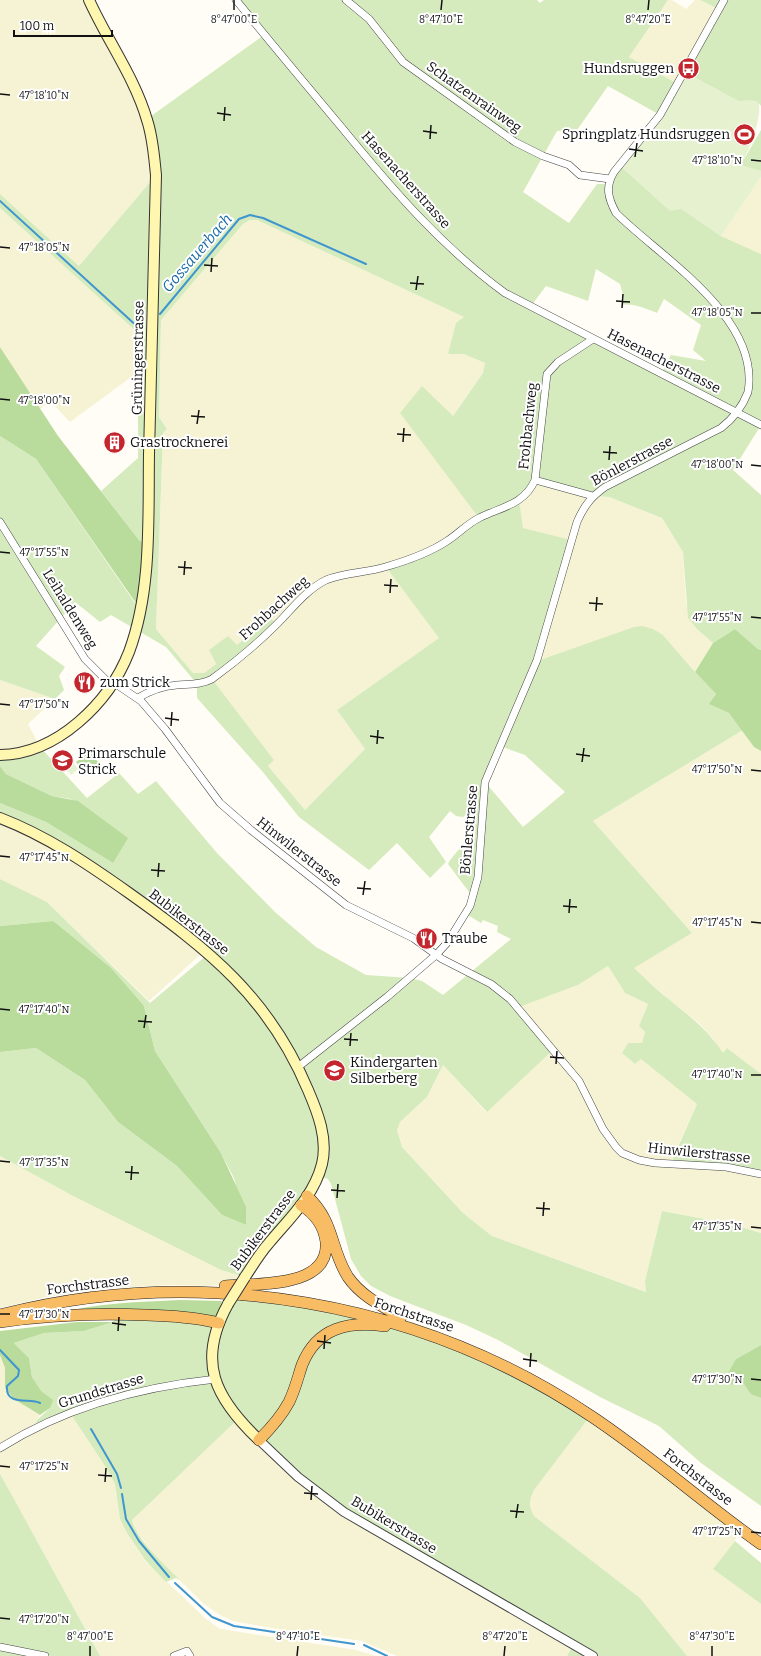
<svg xmlns="http://www.w3.org/2000/svg" width="761" height="1656" font-family="Bitter,serif">
<style>
.farmland{fill:#f6f3d4}
.green{fill:#d5ebbd;fill-rule:evenodd}
.forest{fill:#b9dc9c}
.pitch{fill:#e6f2cf}
.lines{fill:none;stroke-linecap:round;stroke-linejoin:round}
.stream{stroke:#3f96cf;stroke-width:2}
.minor-casing{stroke:#444;stroke-width:8}
.tertiary-casing{stroke:#444;stroke-width:10}
.secondary-casing{stroke:#333;stroke-width:12}
.trunk-casing{stroke:#222;stroke-width:12}
.minor{stroke:#fff;stroke-width:7}
.tertiary{stroke:#fff;stroke-width:8}
.secondary{stroke:#fff6b0;stroke-width:10}
.trunk{stroke:#f7bc64;stroke-width:11}
.secondary-bridge-casing{stroke:#333;stroke-width:12;stroke-linecap:butt}
.secondary-bridge{stroke:#fff6b0;stroke-width:10}
.ticks{fill:none;stroke:#111;stroke-width:1.5}
.labels{text-anchor:middle;dominant-baseline:central;stroke-width:4;stroke-linejoin:round;paint-order:stroke}
.poi-label{font-size:14px;fill:#111;stroke:#fff;text-anchor:start}
.street-label{font-size:14px;fill:#111;stroke:#fff}
.water-label{font-size:15px;font-style:italic;fill:#1768a6;stroke:#fff}
.ticks-label{font-size:10px;text-anchor:middle;fill:#111;stroke:#fff;stroke-width:4;stroke-linejoin:round;paint-order:stroke}
</style>
<rect width="100%" height="100%" fill="#fffdf5"/>
<path class="farmland" d="M 0,0 L 89,0 L 135,89 L 156,175 L 79,266 L 0,194 Z
M 668,0 L 672,0 L 686,9 L 695,0 L 700,0 L 719,10 L 678,84 L 629,57 Z
M 761,177 L 761,254 L 721,236 Z
M 0,208 L 140,335 L 144,342 L 144,354 L 138,372 L 70,422 L 51,402 L 39,409 L 0,347 Z
M 250,220 L 257,220 L 464,317 L 448,354 L 464,354 L 485,363 L 483,373 L 452,417 L 479,518 L 439,638 L 337,710 L 365,749 L 305,810 L 268,766 L 274,760 L 212,679 L 270,616 L 237,645 L 209,650 L 216,664 L 204,673 L 193,673 L 156,629 L 163,433 L 167,429 L 159,417 L 161,320 L 243,224 Z
M 535,480 L 593,496 L 609,497 L 662,518 L 683,552 L 686,604 L 698,630 L 713,643 L 695,672 L 663,635 L 537,660 L 519,500 Z
M 0,680 L 55,699 L 28,724 L 40,747 L 0,755 Z
M 743,730 L 754,747 L 761,751 L 761,1074 L 727,1048 L 723,1054 L 714,1040 L 699,1023 L 671,1001 L 633,968 L 692,933 L 593,821 Z
M 0,822 L 19,830 L 80,863 L 174,930 L 201,954 L 149,1001 L 47,902 L 0,879 Z
M 608,966 L 625,993 L 648,1004 L 639,1026 L 645,1032 L 642,1043 L 628,1043 L 622,1053 L 635,1064 L 641,1058 L 697,1104 L 672,1159 L 761,1174 L 761,1233 L 731,1224 L 662,1211 L 645,1281 L 647,1292 L 492,1236 L 463,1213 L 402,1147 L 397,1130 L 400,1122 L 427,1097 L 443,1065 L 486,1112 L 518,1007 L 578,985 Z
M 0,1156 L 73,1196 L 221,1270 L 245,1277 L 225,1286 L 167,1285 L 114,1288 L 47,1297 L 0,1308 Z
M 0,1355 L 5,1368 L 5,1388 L 14,1399 L 40,1415 L 36,1421 L 70,1413 L 105,1466 L 115,1484 L 120,1518 L 127,1533 L 145,1561 L 206,1619 L 220,1629 L 356,1650 L 376,1656 L 100,1656 L 0,1474 Z
M 591,1415 L 739,1528 L 735,1541 L 713,1569 L 761,1604 L 761,1656 L 687,1656 L 640,1598 L 534,1516 L 529,1508 L 529,1501 L 534,1490 Z
M 237,1419 L 573,1645 L 567,1656 L 397,1656 L 362,1641 L 266,1627 L 233,1621 L 220,1615 L 204,1604 L 156,1557 L 136,1530 L 132,1520 Z"/>
<path class="green" d="M 236,0 L 537,0 L 540,3 L 544,0 L 668,0 L 629,57 L 678,84 L 660,115 L 608,86 L 577,130 L 557,131 L 523,192 L 569,223 L 597,184 L 608,184 L 619,165 L 721,236 L 761,254 L 761,425 L 733,470 L 761,495 L 761,650 L 758,649 L 735,629 L 713,643 L 698,630 L 688,618 L 683,552 L 662,518 L 609,497 L 593,496 L 535,480 L 519,500 L 523,528 L 571,540 L 537,660 L 543,659 L 634,627 L 642,626 L 653,629 L 663,635 L 695,672 L 716,694 L 710,704 L 729,713 L 743,730 L 593,821 L 692,933 L 634,968 C 646,979 658,991 671,1001 C 692,1018 708,1030 723,1053 L 727,1048 L 761,1074 L 761,1174 L 670,1165 L 697,1104 L 641,1059 L 635,1064 L 622,1053 L 628,1043 L 642,1043 L 645,1032 L 639,1026 L 648,1004 L 625,993 L 608,966 L 578,985 L 519,1007 L 554,1049 L 487,1112 L 443,1065 L 427,1097 L 400,1122 L 397,1130 L 402,1147 L 463,1213 L 492,1236 L 646,1292 L 645,1281 L 662,1211 L 731,1224 L 761,1233 L 761,1345 L 736,1359 C 741,1377 743,1391 761,1398 L 761,1506 L 701,1463 L 659,1426 L 600,1397 L 498,1340 L 466,1325 L 390,1296 L 371,1286 L 361,1276 L 351,1259 L 331,1184 L 328,1179 L 318,1176 L 245,1277 L 221,1270 L 73,1196 L 0,1156 L 0,1052 L 36,1048 L 85,1080 L 118,1122 L 177,1166 L 222,1215 L 246,1225 L 234,1178 L 221,1153 L 155,1051 L 144,1006 L 53,921 L 0,926 L 0,879 L 47,902 L 150,1003 L 206,956 L 109,879 L 0,818 L 0,803 L 46,822 L 113,863 L 71,799 L 52,796 L 6,774 L 0,766 L 0,755 L 40,747 L 87,798 L 119,773 L 138,794 L 156,781 L 217,853 L 276,913 L 316,947 L 366,975 L 410,978 L 422,981 L 443,995 L 511,939 L 497,932 L 498,926 L 483,920 L 481,923 L 466,914 L 475,895 L 469,892 L 448,864 C 454,852 470,842 472,829 C 473,824 472,818 472,813 L 469,812 L 463,817 L 456,816 L 450,811 L 429,837 L 446,862 L 430,878 L 397,843 L 369,870 L 299,817 L 262,771 L 197,698 L 197,684 L 166,647 L 111,615 L 100,622 L 75,602 L 36,646 L 65,667 L 59,676 L 64,690 L 55,699 L 0,680 L 0,436 L 36,459 L 139,609 L 147,545 L 139,540 L 101,491 L 138,458 L 138,372 L 144,354 L 144,342 L 140,335 L 0,208 L 0,194 L 79,266 L 156,175 L 147,119 L 264,35 ZM 250,220 L 257,220 L 464,317 L 456,323 L 448,354 L 464,354 L 485,363 L 483,373 L 453,416 L 422,386 L 400,413 L 479,518 L 429,550 L 386,567 L 439,638 L 337,710 L 365,749 L 305,810 L 268,766 L 274,760 L 212,679 L 276,625 L 270,616 L 237,645 L 228,636 L 209,650 L 216,664 L 204,673 L 193,673 L 156,629 L 163,433 L 167,429 L 159,417 L 161,320 L 243,224 ZM 596,269 L 620,284 L 624,298 L 622,305 C 633,303 647,309 657,313 L 664,299 L 701,325 L 693,350 L 706,361 L 671,355 L 661,374 L 531,306 L 546,286 L 588,301 ZM 500,746 L 525,755 L 565,792 L 523,827 L 485,782 Z
M 700,0 L 761,0 L 761,106 C 755,97 746,103 738,101 C 724,97 699,79 685,72 L 718,9 Z
M 761,130 L 761,171 L 740,166 Z
M 235,1294 L 244,1294 L 438,1337 L 591,1415 L 534,1490 C 529,1501 528,1505 534,1516 L 640,1598 L 687,1656 L 567,1656 L 573,1645 L 344,1512 L 237,1420 L 132,1520 C 136,1539 167,1567 181,1581 L 176,1578 L 166,1582 L 145,1560 L 127,1533 L 120,1519 L 115,1484 L 105,1466 L 70,1413 L 39,1426 L 36,1421 L 50,1408 L 32,1377 L 29,1358 L 14,1343 L 44,1333 L 84,1331 L 113,1322 L 118,1314 L 218,1323 Z
M 0,1474 L 9,1490 L 100,1656 L 0,1656 Z
M 735,1541 L 761,1563 L 761,1604 L 713,1569 Z"/>
<path class="forest" d="M 0,347 L 58,436 L 139,540 L 147,545 L 140,609 L 36,459 L 0,436 Z
M 735,629 L 758,649 L 761,650 L 761,751 L 754,747 L 729,713 L 709,704 L 716,694 L 695,672 L 713,643 Z
M 90,751 L 100,765 L 85,775 L 76,762 Z
M 0,766 L 6,774 L 52,796 L 78,801 L 128,838 L 113,863 L 46,822 L 0,803 Z
M 53,921 L 111,968 L 144,1006 L 155,1051 L 221,1153 L 246,1207 L 246,1225 L 222,1215 L 177,1166 L 118,1122 L 85,1080 L 36,1048 L 0,1052 L 0,926 Z
M 180,1300 L 222,1301 L 216,1317 L 166,1311 L 58,1313 C 98,1303 139,1302 180,1300 Z
M 77,1322 L 113,1322 L 84,1331 L 44,1333 L 14,1343 L 29,1358 L 32,1377 L 41,1391 L 53,1400 L 50,1408 L 40,1415 L 14,1399 L 5,1388 L 5,1368 L 0,1355 L 0,1331 Z
M 761,1345 L 761,1398 L 751,1394 L 741,1380 L 732,1385 L 726,1377 L 736,1359 Z"/>
<path class="pitch" d="M 685,72 L 739,101 L 750,100 L 759,103 C 761,121 750,149 741,165 L 761,171 L 761,177 L 721,236 L 681,209 L 670,211 L 619,165 L 653,126 Z
M 63,749 L 78,769 L 71,775 L 56,755 Z"/>
<g class="lines">
<path class="stream" d="M 0,201 L 140,329
M 160,314 L 239,219 L 250,215 L 263,218 L 366,264
M 0,1350 L 19,1370 L 18,1376 L 7,1386 C 5,1406 29,1398 40,1403
M 91,1429 L 117,1474 L 121,1488
M 122,1494 L 126,1519 L 139,1541 L 169,1577
M 175,1583 L 212,1617 L 234,1626 L 354,1644
M 364,1645 L 387,1656"/>
<defs>
<path id="minor" d="M 236,0 C 271,43 307,86 343,129 C 392,189 442,247 505,293 L 761,425
M 346,0 L 369,19 L 403,62 L 515,142 L 543,156 L 569,165 L 580,175 L 610,179
M 535,480 L 593,496
M 0,522 L 85,659 L 111,685
M 113,682 L 141,701 L 165,729 L 220,803 L 251,830 L 346,905 L 413,938 L 442,959 L 491,984 L 510,999 L 579,1081 L 603,1129 L 616,1147 L 622,1153 L 639,1160 L 655,1163 L 726,1167 L 761,1174
M 138,698 C 151,690 163,686 177,685 C 189,684 201,685 212,679 C 234,663 257,644 277,624 C 292,609 306,590 326,580 C 345,572 366,573 385,567 C 406,561 429,553 447,541 C 458,534 467,524 479,518 C 501,507 524,505 535,480 L 547,374 L 558,362 L 593,339
M 298,1067 L 387,997 L 436,955 L 447,943 L 470,906 L 478,877 L 485,782 L 537,660 L 577,522 C 584,506 591,497 605,487 L 721,428 C 734,418 742,408 748,392 C 761,317 660,257 616,213 C 608,198 605,187 614,172 L 660,115 L 724,0
M 0,1448 C 65,1407 140,1387 216,1379
M 0,1647 L 45,1656
M 174,1656 L 187,1651 L 190,1656"/>
<path id="tertiary" d="M 259,1440 L 298,1477 L 344,1512 L 593,1656"/>
<path id="secondary" d="M 0,755 C 57,754 109,703 129,652 C 152,590 148,519 149,454 C 152,361 154,268 156,175 C 154,156 153,138 147,120 C 135,78 107,40 89,0
M 0,818 C 47,836 88,864 129,893 C 209,950 269,997 308,1090 C 318,1113 328,1139 322,1164 C 314,1196 289,1219 269,1243 C 260,1253 253,1265 245,1277
M 228,1304 C 196,1362 215,1398 259,1440"/>
<path id="trunk" d="M 307,1196 C 335,1222 330,1249 348,1277 C 361,1296 382,1306 401,1317
M 225,1286 C 256,1283 330,1289 326,1242 C 324,1226 314,1213 301,1205
M 0,1315 C 201,1263 419,1301 591,1416 C 650,1455 703,1503 761,1544
M 0,1322 C 48,1315 97,1313 146,1315 C 170,1316 195,1317 219,1323
M 259,1440 C 270,1429 281,1417 289,1402 C 295,1390 298,1377 302,1365 C 317,1327 349,1321 385,1326"/>
</defs>
<use href="#minor" class="minor-casing"/>
<use href="#tertiary" class="tertiary-casing"/>
<use href="#secondary" class="secondary-casing"/>
<use href="#trunk" class="trunk-casing"/>
<use href="#minor" class="minor"/>
<use href="#tertiary" class="tertiary"/>
<use href="#secondary" class="secondary"/>
<use href="#trunk" class="trunk"/>
<defs>
<path id="secondary-bridge" d="M 228,1304 L 245,1277"/>
</defs>
<use href="#secondary-bridge" class="secondary-bridge-casing"/>
<use href="#secondary-bridge" class="secondary-bridge"/>
</g>
<path class="ticks" d="M 234,10 L 234,0M 441,10 L 442,0M 648,10 L 649,0M 0,94 L 10,95M 217,113 L 231,115M 224,121 L 225,107M 423,131 L 437,133M 430,139 L 431,125M 629,149 L 643,151M 635,157 L 637,143M 751,160 L 761,161M 0,247 L 10,248M 204,265 L 218,266M 211,272 L 212,258M 410,283 L 424,284M 416,290 L 418,276M 616,301 L 630,302M 622,308 L 623,294M 751,313 L 761,313M 0,399 L 10,400M 191,416 L 205,417M 197,424 L 199,410M 397,434 L 411,435M 403,442 L 404,428M 603,452 L 617,453M 609,460 L 610,446M 751,465 L 761,466M 0,552 L 10,553M 178,567 L 192,568M 184,575 L 185,561M 384,585 L 398,586M 390,593 L 391,579M 589,603 L 603,604M 596,611 L 597,597M 751,617 L 761,618M 0,704 L 10,705M 165,718 L 179,720M 171,726 L 172,712M 370,736 L 384,738M 377,744 L 378,730M 576,754 L 590,756M 582,762 L 584,748M 751,770 L 761,771M 0,856 L 10,857M 151,870 L 165,871M 158,877 L 159,863M 357,888 L 371,889M 363,895 L 365,881M 563,906 L 577,907M 569,913 L 570,899M 751,922 L 761,923M 0,1009 L 10,1010M 138,1021 L 152,1022M 144,1028 L 146,1015M 344,1039 L 358,1040M 350,1046 L 351,1033M 550,1057 L 564,1058M 556,1064 L 557,1051M 751,1075 L 761,1075M 0,1161 L 10,1162M 125,1172 L 139,1173M 131,1180 L 132,1166M 331,1190 L 345,1191M 337,1198 L 338,1184M 536,1208 L 550,1209M 543,1216 L 544,1202M 751,1227 L 761,1228M 0,1314 L 10,1314M 112,1323 L 126,1325M 118,1331 L 119,1317M 317,1341 L 331,1343M 324,1349 L 325,1335M 523,1359 L 537,1361M 530,1367 L 531,1353M 751,1379 L 761,1380M 0,1466 L 10,1467M 98,1475 L 112,1476M 105,1482 L 106,1468M 304,1493 L 318,1494M 311,1500 L 312,1486M 510,1511 L 524,1512M 516,1518 L 518,1504M 751,1532 L 761,1533M 0,1618 L 10,1619M 90,1656 L 90,1646M 297,1656 L 298,1646M 504,1656 L 505,1646M 712,1656 L 712,1646"/>
<defs>
<symbol id="bus-disc" viewBox="-11 -11 22 22"><circle r="9.5" fill="#c4262e" stroke="#fff"/><path d="M-5-6H5V4H4V6H2V4H-2V6H-4V4H-5ZM-3.5-4V0h7V-4ZM-3.5 1.2v1.5H-2V1.2ZM2 1.2v1.5H3.5V1.2Z" fill="#fff"/></symbol>
<symbol id="stadium-disc" viewBox="-11 -11 22 22"><circle r="9.5" fill="#c4262e" stroke="#fff"/><path d="M0-5a6.5 5 0 1 0 0 10a6.5 5 0 1 0 0-10ZM-3.5-1.8h7v3.6h-7Z" fill="#fff"/></symbol>
<symbol id="building-disc" viewBox="-11 -11 22 22"><circle r="9.5" fill="#c4262e" stroke="#fff"/><path d="M-4-6H4V6H1V3H-1V6H-4ZM-2.5-4.3h1.7v1.8h-1.7ZM.8-4.3h1.7v1.8H.8ZM-2.5-1h1.7V.8h-1.7ZM.8-1h1.7V.8H.8Z" fill="#fff"/></symbol>
<symbol id="restaurant-disc" viewBox="-11 -11 22 22"><circle r="9.5" fill="#c4262e" stroke="#fff"/><path d="M-5-6h1v4h1v-4h1v4h1v-4h1v5L-1.5 .5V6h-2V.5L-5-1ZM5-6V6H3V1.5H1.5Q1.5-4 5-6Z" fill="#fff"/></symbol>
<symbol id="school-disc" viewBox="-11 -11 22 22"><circle r="9.5" fill="#c4262e" stroke="#fff"/><path d="M0-5L7-2L0 1L-7-2ZM-4 1L0 2.5L4 1V4Q0 6-4 4Z" fill="#fff"/></symbol>
</defs>
<g fill-rule="evenodd">
<use href="#bus-disc" x="676" y="56" width="25" height="25"/>
<use href="#stadium-disc" x="732" y="122" width="25" height="25"/>
<use href="#building-disc" x="102" y="430" width="25" height="25"/>
<use href="#restaurant-disc" x="72" y="670" width="25" height="25"/>
<use href="#school-disc" x="50" y="748" width="25" height="25"/>
<use href="#restaurant-disc" x="414" y="926" width="25" height="25"/>
<use href="#school-disc" x="322" y="1058" width="25" height="25"/>
</g>
<g class="labels">
<g class="poi-label">
<text x="674" y="68" text-anchor="end">Hundsruggen</text>
<text x="730" y="134" text-anchor="end">Springplatz Hundsruggen</text>
<text x="130" y="442">Grastrocknerei</text>
<text x="100" y="682">zum Strick</text>
<text x="78" y="753">Primarschule<tspan x="78" dy="16">Strick</tspan></text>
<text x="442" y="938">Traube</text>
<text x="350" y="1062">Kindergarten<tspan x="350" dy="16">Silberberg</tspan></text>
</g>
<g class="street-label">
<text transform="translate(474 97) rotate(35)">Schatzenrainweg</text>
<text transform="translate(406 180) rotate(48)">Hasenacherstrasse</text>
<text transform="translate(138 358) rotate(-89)">Grüningerstrasse</text>
<text transform="translate(664 361) rotate(27)">Hasenacherstrasse</text>
<text transform="translate(528 426) rotate(-84)">Frohbachweg</text>
<text transform="translate(632 461) rotate(-28)">Bönlerstrasse</text>
<text transform="translate(274 608) rotate(-42)">Frohbachweg</text>
<text transform="translate(70 609) rotate(58)">Leihaldenweg</text>
<text transform="translate(469 830) rotate(-85)">Bönlerstrasse</text>
<text transform="translate(299 852) rotate(38)">Hinwilerstrasse</text>
<text transform="translate(189 922) rotate(38)">Bubikerstrasse</text>
<text transform="translate(699 1153) rotate(6)">Hinwilerstrasse</text>
<text transform="translate(263 1230) rotate(-53)">Bubikerstrasse</text>
<text transform="translate(88 1285) rotate(-7)">Forchstrasse</text>
<text transform="translate(414 1315) rotate(18)">Forchstrasse</text>
<text transform="translate(101 1391) rotate(-17)">Grundstrasse</text>
<text transform="translate(698 1477) rotate(38)">Forchstrasse</text>
<text transform="translate(394 1525) rotate(31)">Bubikerstrasse</text>
</g>
<g class="water-label">
<text transform="translate(197 253) rotate(-49)">Gossauerbach</text>
</g>
</g>
<g class="ticks-label">
<text x="234" y="23">8°47'00"E</text>
<text x="441" y="23">8°47'10"E</text>
<text x="648" y="23">8°47'20"E</text>
<text x="44" y="99">47°18'10"N</text>
<text x="717" y="164">47°18'10"N</text>
<text x="44" y="251">47°18'05"N</text>
<text x="717" y="316">47°18'05"N</text>
<text x="44" y="404">47°18'00"N</text>
<text x="717" y="468">47°18'00"N</text>
<text x="44" y="556">47°17'55"N</text>
<text x="717" y="621">47°17'55"N</text>
<text x="44" y="708">47°17'50"N</text>
<text x="717" y="773">47°17'50"N</text>
<text x="44" y="861">47°17'45"N</text>
<text x="717" y="926">47°17'45"N</text>
<text x="44" y="1013">47°17'40"N</text>
<text x="717" y="1078">47°17'40"N</text>
<text x="44" y="1166">47°17'35"N</text>
<text x="717" y="1230">47°17'35"N</text>
<text x="44" y="1318">47°17'30"N</text>
<text x="717" y="1383">47°17'30"N</text>
<text x="44" y="1470">47°17'25"N</text>
<text x="717" y="1535">47°17'25"N</text>
<text x="44" y="1623">47°17'20"N</text>
<text x="90" y="1640">8°47'00"E</text>
<text x="298" y="1640">8°47'10"E</text>
<text x="505" y="1640">8°47'20"E</text>
<text x="712" y="1640">8°47'30"E</text>
</g>
<path d="M14 30v6h98v-6" fill="none" stroke="#111111" stroke-width="2"/>
<text x="20" y="30" font-size="12" fill="#111111" stroke="#ffffff" stroke-width="3" paint-order="stroke">100 m</text>
</svg>
